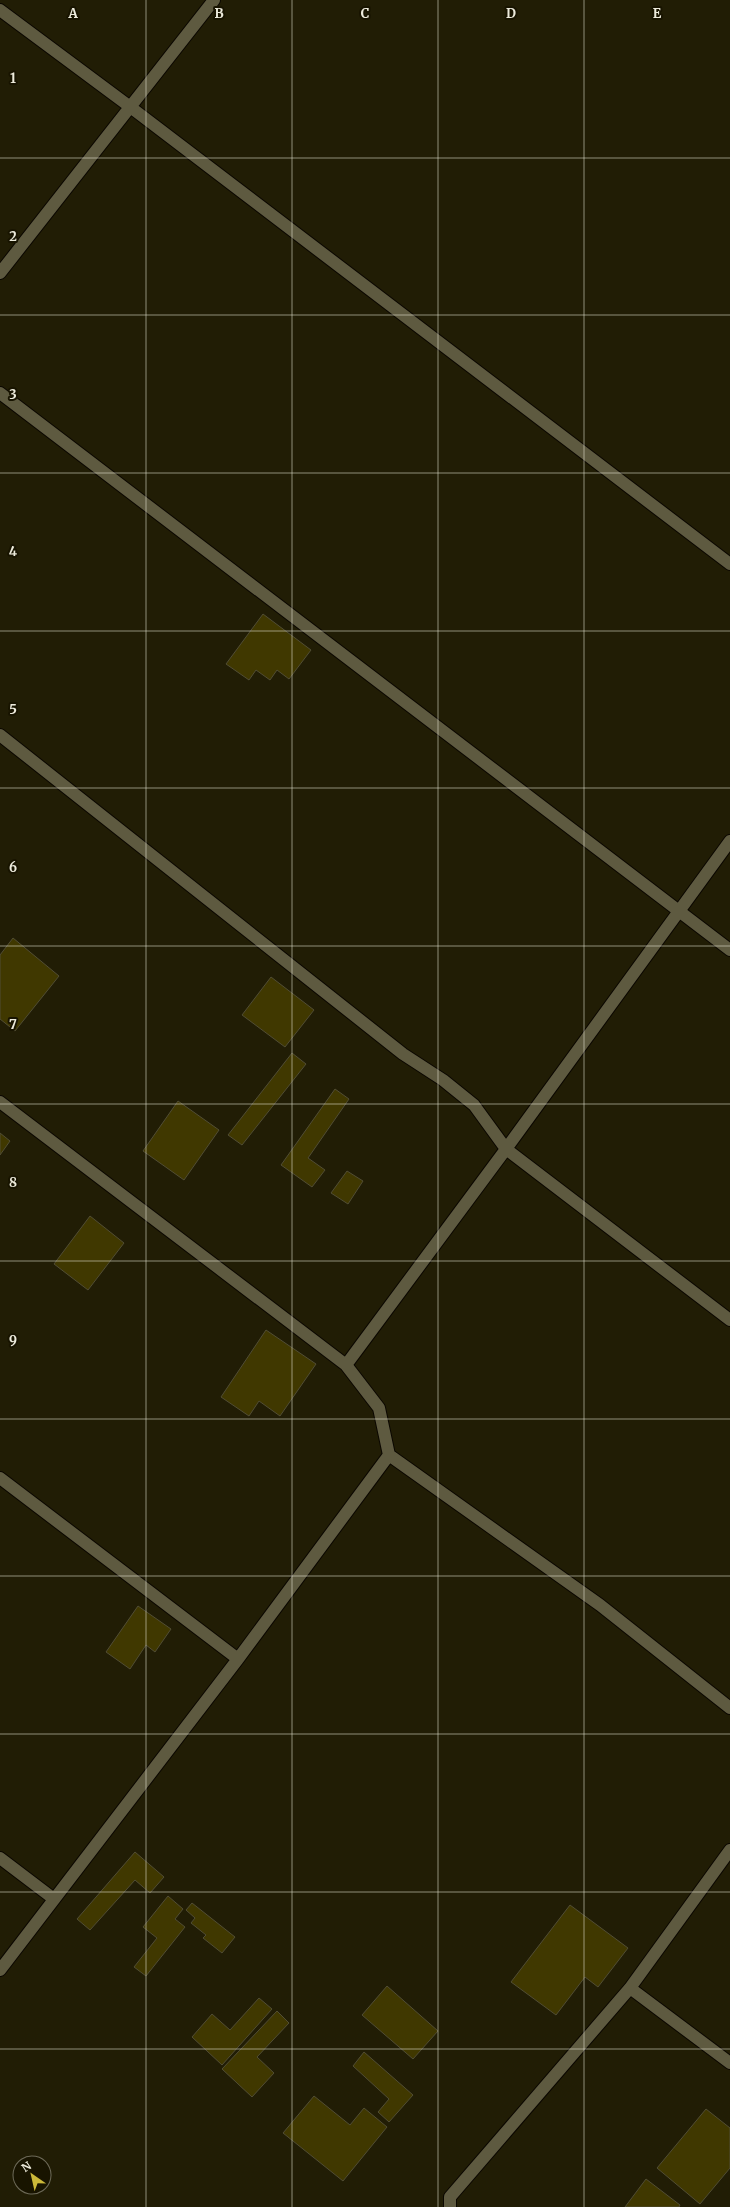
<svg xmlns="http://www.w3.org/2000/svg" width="730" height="2207" font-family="Merriweather,serif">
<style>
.building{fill:#403800;stroke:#514d34}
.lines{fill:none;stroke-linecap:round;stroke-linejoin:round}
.street-casing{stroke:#0b0700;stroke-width:14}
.street{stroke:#5e5a40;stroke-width:12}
.grid{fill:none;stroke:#edebdc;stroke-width:1;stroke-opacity:0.55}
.grid-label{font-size:13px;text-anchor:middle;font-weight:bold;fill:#edebdc;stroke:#181400;stroke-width:4;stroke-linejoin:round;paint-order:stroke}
</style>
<rect width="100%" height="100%" fill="#211d05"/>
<path class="building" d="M 263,614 L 311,650 L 289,679 L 277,670 L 270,680 L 256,670 L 249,680 L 226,664 Z
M 13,938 L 59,976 L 15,1031 L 0,1019 L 0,955 Z
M 271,977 L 314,1010 L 285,1047 L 242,1015 Z
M 292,1053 L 306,1064 L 242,1145 L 228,1135 Z
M 335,1089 L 349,1099 L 308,1158 L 325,1170 L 312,1187 L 281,1165 Z
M 178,1101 L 219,1130 L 184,1180 L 143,1151 Z
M 0,1133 L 10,1141 L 0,1155 Z
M 347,1171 L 363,1181 L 348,1204 L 331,1193 Z
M 90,1216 L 124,1243 L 88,1290 L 54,1264 Z
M 266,1330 L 316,1364 L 280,1416 L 259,1401 L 249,1416 L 221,1397 Z
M 138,1606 L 171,1629 L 155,1652 L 146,1645 L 130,1669 L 106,1652 Z
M 135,1852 L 164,1877 L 150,1893 L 135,1880 L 90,1930 L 77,1919 Z
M 168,1896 L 183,1909 L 175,1919 L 185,1927 L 146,1976 L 134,1967 L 157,1938 L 143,1927 Z
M 192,1903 L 235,1937 L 222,1953 L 203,1938 L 206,1935 L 191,1923 L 195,1918 L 186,1910 Z
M 570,1905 L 628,1948 L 598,1987 L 585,1977 L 556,2015 L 511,1982 Z
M 387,1986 L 438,2031 L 413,2059 L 362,2015 Z
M 259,1998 L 272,2009 L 222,2065 L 192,2037 L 212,2014 L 230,2030 Z
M 277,2011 L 289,2023 L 257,2057 L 274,2073 L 252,2097 L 222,2069 Z
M 364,2052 L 413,2095 L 389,2122 L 378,2112 L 389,2099 L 353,2066 Z
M 314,2096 L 350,2125 L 364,2108 L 387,2127 L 343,2181 L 283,2133 Z
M 706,2109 L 730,2128 L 730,2168 L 700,2204 L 657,2168 Z
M 646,2179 L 680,2205 L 679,2207 L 625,2207 Z"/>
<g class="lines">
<defs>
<path id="street" d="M 0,10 L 129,106 L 730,564
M 0,273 L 214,0
M 0,393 L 730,950
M 0,735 L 403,1054 L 443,1080 L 474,1105 L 506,1149 L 730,1320
M 0,1102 L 346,1365
M 389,1455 L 600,1605 L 730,1708
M 0,1478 L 238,1659
M 0,1858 L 54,1899
M 0,1970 L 238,1659 L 389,1455 L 379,1408 L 346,1365 L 506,1149 L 730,841
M 630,1988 L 730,2063
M 450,2207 L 450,2197 L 630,1988 L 730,1850"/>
</defs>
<use href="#street" class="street-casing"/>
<use href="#street" class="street"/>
</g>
<path class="grid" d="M 146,0 L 146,2207M 292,0 L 292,2207M 438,0 L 438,2207M 584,0 L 584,2207M 0,158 L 730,158M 0,315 L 730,315M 0,473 L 730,473M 0,631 L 730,631M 0,788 L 730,788M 0,946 L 730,946M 0,1104 L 730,1104M 0,1261 L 730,1261M 0,1419 L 730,1419M 0,1576 L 730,1576M 0,1734 L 730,1734M 0,1892 L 730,1892M 0,2049 L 730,2049"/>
<g class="grid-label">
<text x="73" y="18">A</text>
<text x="219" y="18">B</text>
<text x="365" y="18">C</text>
<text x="511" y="18">D</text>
<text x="657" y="18">E</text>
<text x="13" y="83">1</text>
<text x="13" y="241">2</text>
<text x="13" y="399">3</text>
<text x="13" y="556">4</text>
<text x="13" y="714">5</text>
<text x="13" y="872">6</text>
<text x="13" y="1029">7</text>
<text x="13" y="1187">8</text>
<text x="13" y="1345">9</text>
</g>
<g transform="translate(32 2175) rotate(326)"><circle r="19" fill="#181400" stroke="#6d6a58"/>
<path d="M0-3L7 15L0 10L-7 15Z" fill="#ccb939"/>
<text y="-6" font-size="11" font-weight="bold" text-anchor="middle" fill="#edebdc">N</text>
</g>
</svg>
